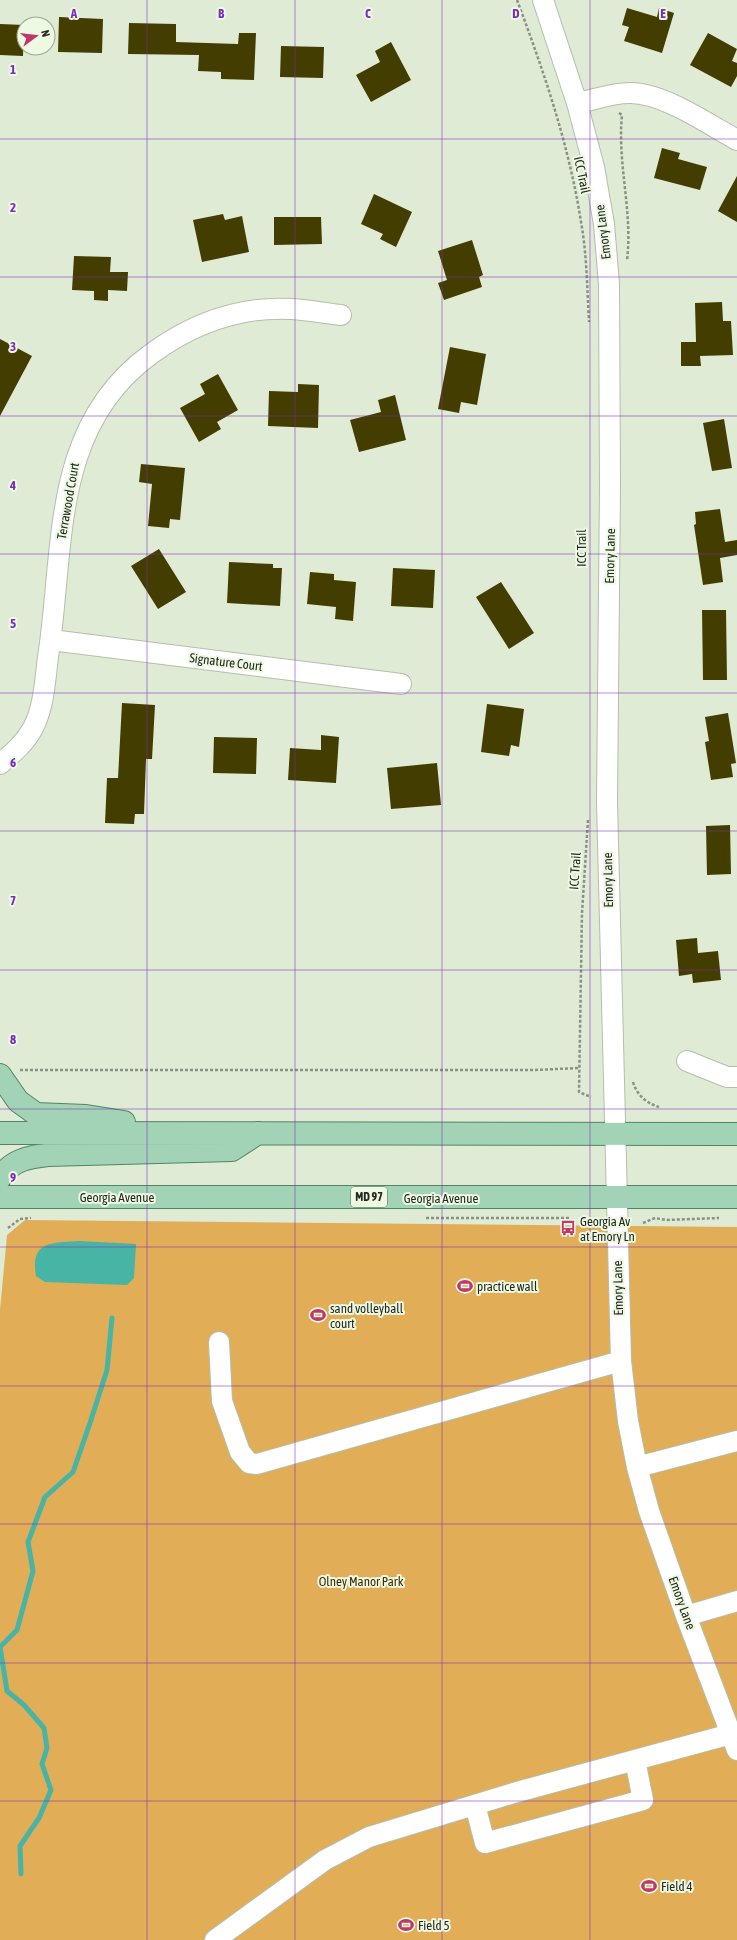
<svg xmlns="http://www.w3.org/2000/svg" width="737" height="1940" font-family="'Asap Condensed',sans-serif">
<style>
.green{fill:#e1ad56}
.water{fill:#48b4a5}
.lines{fill:none;stroke-linecap:round;stroke-linejoin:round}
.stream{stroke:#48b4a5;stroke-width:5}
.building{fill:#433d00}
.minor-casing{stroke:#b4bfab;stroke-width:22}
.major-casing{stroke:#4f8563;stroke-width:24}
.path{stroke:#899182;stroke-width:2.5;stroke-dasharray:3 2;stroke-linecap:butt}
.minor{stroke:#fff;stroke-width:20}
.major{stroke:#a3d3b7;stroke-width:22}
.grid{fill:none;stroke:#7b2cbf;stroke-width:1;stroke-opacity:0.55}
.labels{text-anchor:middle;dominant-baseline:central;stroke-width:4;stroke-linejoin:round;paint-order:stroke}
.shield{fill:#edf9e3;stroke:#61675b;stroke-width:1}
.shield-label{font-size:12px;font-weight:bold;fill:#252921}
.street-label{font-size:13px;fill:#252921;stroke:#edf9e3}
.poi-label{font-size:13px;fill:#252921;stroke:#edf9e3;text-anchor:start}
.park-label{font-size:13px;fill:#422c03;stroke:#edf9e3}
.grid-label{font-size:13px;text-anchor:middle;font-weight:bold;fill:#7b2cbf;stroke:#edf9e3;stroke-width:4;stroke-linejoin:round;paint-order:stroke}
</style>
<rect width="100%" height="100%" fill="#e0ebd6"/>
<path class="green" d="M 25,1220 L 737,1227 L 737,1940 L 0,1940 L 0,1310 L 7,1235 Z"/>
<path class="water" d="M 79,1241 L 136,1244 L 134,1278 L 127,1285 L 45,1282 L 36,1276 C 30,1241 51,1243 79,1241 Z"/>
<g class="lines">
<path class="stream" d="M 21,1874 L 20,1846 L 39,1818 L 51,1790 L 42,1764 L 47,1748 L 44,1728 L 24,1705 L 7,1691 L 0,1647 L 17,1630 L 33,1571 L 28,1542 L 45,1497 L 73,1472 L 90,1423 L 107,1370 L 112,1318"/>
</g>
<path class="building" d="M 627,8 L 657,17 L 659,8 L 674,13 L 662,53 L 624,41 L 629,27 L 622,25 Z
M 59,17 L 103,19 L 102,53 L 58,52 Z
M 129,23 L 176,24 L 176,42 L 238,44 L 239,33 L 256,33 L 254,80 L 221,79 L 221,72 L 198,71 L 199,55 L 128,54 Z
M 0,24 L 24,25 L 23,56 L 0,55 Z
M 708,33 L 737,49 L 732,61 L 737,63 L 737,76 L 731,87 L 690,65 Z
M 391,42 L 411,80 L 371,102 L 356,75 L 380,62 L 375,51 Z
M 281,46 L 324,47 L 323,78 L 280,77 Z
M 662,148 L 680,153 L 678,159 L 707,167 L 700,190 L 654,178 Z
M 737,176 L 737,222 L 718,211 Z
M 374,194 L 412,212 L 396,247 L 380,239 L 383,234 L 361,224 Z
M 223,214 L 225,220 L 242,216 L 249,252 L 202,262 L 193,220 Z
M 274,217 L 321,217 L 322,244 L 274,245 Z
M 472,240 L 483,275 L 479,277 L 482,287 L 444,300 L 438,283 L 447,280 L 438,251 Z
M 74,256 L 111,257 L 110,272 L 128,272 L 127,291 L 108,290 L 108,301 L 94,300 L 94,291 L 72,290 Z
M 722,302 L 723,321 L 731,321 L 733,355 L 700,356 L 701,366 L 681,366 L 681,342 L 696,342 L 695,303 Z
M 0,339 L 32,356 L 0,416 Z
M 450,347 L 486,354 L 477,405 L 461,402 L 459,413 L 438,409 Z
M 218,374 L 238,410 L 217,422 L 221,429 L 199,442 L 180,408 L 205,394 L 200,384 Z
M 298,384 L 319,385 L 318,428 L 268,426 L 269,391 L 298,392 Z
M 395,395 L 406,440 L 359,452 L 350,420 L 381,412 L 378,400 Z
M 724,419 L 732,468 L 712,471 L 703,423 Z
M 141,464 L 185,468 L 180,520 L 170,519 L 169,528 L 148,526 L 152,484 L 139,482 Z
M 720,509 L 725,542 L 737,540 L 737,555 L 720,558 L 723,582 L 703,585 L 694,525 L 696,524 L 695,512 Z
M 159,549 L 186,592 L 158,609 L 131,566 Z
M 229,562 L 273,564 L 273,568 L 282,568 L 280,606 L 227,603 Z
M 393,568 L 435,570 L 433,608 L 391,606 Z
M 310,572 L 334,574 L 334,580 L 356,582 L 353,621 L 335,619 L 336,607 L 307,604 Z
M 501,582 L 534,633 L 509,649 L 476,597 Z
M 702,610 L 726,610 L 727,680 L 703,680 Z
M 122,703 L 155,705 L 152,759 L 146,759 L 144,814 L 135,814 L 134,824 L 105,823 L 107,778 L 118,778 Z
M 487,704 L 524,709 L 519,747 L 511,745 L 509,756 L 481,752 Z
M 728,713 L 736,763 L 731,764 L 733,777 L 711,780 L 705,742 L 709,741 L 705,717 Z
M 321,735 L 339,737 L 336,783 L 288,780 L 290,748 L 321,750 Z
M 214,737 L 257,738 L 256,774 L 213,773 Z
M 437,763 L 441,805 L 391,809 L 387,768 Z
M 730,825 L 731,874 L 707,875 L 706,826 Z
M 697,938 L 698,953 L 718,951 L 721,980 L 693,983 L 692,974 L 679,976 L 676,940 Z"/>
<g class="lines">
<defs>
<path id="minor" d="M 543,0 L 577,103 L 594,167 L 604,224 L 609,284 L 610,486 L 607,802 L 621,1361 L 628,1421 L 637,1467 L 649,1511 L 686,1616 L 737,1750
M 577,103 C 594,100 612,93 629,93 C 662,92 708,124 737,140
M 51,640 L 401,684
M 0,764 C 13,753 25,743 33,728 C 44,707 45,681 48,657 C 65,548 50,427 151,354 C 192,324 240,306 292,309 C 308,310 324,313 341,315
M 687,1061 L 727,1077 L 737,1077
M 219,1342 L 222,1401 L 240,1452 L 249,1463 L 257,1464 L 621,1361
M 637,1467 L 737,1441
M 686,1616 L 737,1601
M 475,1805 L 485,1843 L 643,1800 L 635,1760
M 215,1940 L 325,1860 L 369,1837 L 517,1792 L 731,1734"/>
<path id="major" d="M 0,1075 L 18,1101 L 36,1114 L 86,1116 L 124,1122
M 0,1133 L 737,1134
M 0,1178 C 12,1160 28,1157 48,1155 L 232,1150 L 258,1133
M 0,1197 L 737,1197"/>
</defs>
<use href="#minor" class="minor-casing"/>
<use href="#major" class="major-casing"/>
<path class="path" d="M 517,0 C 544,72 569,145 581,222 C 587,255 587,288 589,322
M 619,113 L 622,115 C 617,163 633,212 627,260
M 588,820 L 582,913 L 579,1092 L 591,1097
M 20,1070 L 535,1070 L 579,1068
M 633,1082 C 637,1095 646,1103 659,1107
M 426,1218 L 571,1218
M 584,1218 L 599,1221
M 643,1223 L 655,1218 L 666,1220 L 719,1218
M 8,1228 L 20,1219 L 31,1218"/>
<use href="#minor" class="minor"/>
<use href="#major" class="major"/>
</g>
<path class="grid" d="M 147,0 L 147,1940M 295,0 L 295,1940M 442,0 L 442,1940M 590,0 L 590,1940M 0,139 L 737,139M 0,277 L 737,277M 0,416 L 737,416M 0,554 L 737,554M 0,693 L 737,693M 0,831 L 737,831M 0,970 L 737,970M 0,1109 L 737,1109M 0,1247 L 737,1247M 0,1386 L 737,1386M 0,1524 L 737,1524M 0,1663 L 737,1663M 0,1801 L 737,1801"/>
<defs>
<symbol id="bus-bare" viewBox="-9 -9 18 18"><path d="M-5-6H5V4H4V6H2V4H-2V6H-4V4H-5ZM-3.5-4V0h7V-4ZM-3.5 1.2v1.5H-2V1.2ZM2 1.2v1.5H3.5V1.2Z" fill="#c0366e" stroke="#edf9e3" stroke-width="2.5" paint-order="stroke"/></symbol>
<symbol id="stadium-bare" viewBox="-9 -9 18 18"><path d="M0-5a6.5 5 0 1 0 0 10a6.5 5 0 1 0 0-10ZM-3.5-1.8h7v3.6h-7Z" fill="#c0366e" stroke="#edf9e3" stroke-width="2.5" paint-order="stroke"/></symbol>
</defs>
<g fill-rule="evenodd">
<use href="#bus-bare" x="557" y="1217" width="22" height="22"/>
<use href="#stadium-bare" x="454" y="1275" width="22" height="22"/>
<use href="#stadium-bare" x="307" y="1304" width="22" height="22"/>
<use href="#stadium-bare" x="638" y="1875" width="22" height="22"/>
<use href="#stadium-bare" x="395" y="1914" width="22" height="22"/>
</g>
<g class="labels">
<rect class="shield" x="351" y="1187" width="36" height="20" rx="3"/>
<g class="shield-label">
<text x="369" y="1197">MD 97</text>
</g>
<g class="street-label">
<text transform="translate(582 175) rotate(78)">ICC Trail</text>
<text transform="translate(603 232) rotate(-97)">Emory Lane</text>
<text transform="translate(68 501) rotate(-80)">Terrawood Court</text>
<text transform="translate(581 548) rotate(-90)">ICC Trail</text>
<text transform="translate(610 556) rotate(-89)">Emory Lane</text>
<text transform="translate(226 662) rotate(7)">Signature Court</text>
<text transform="translate(575 871) rotate(-86)">ICC Trail</text>
<text transform="translate(608 880) rotate(-91)">Emory Lane</text>
<text x="117" y="1197">Georgia Avenue</text>
<text x="441" y="1198">Georgia Avenue</text>
<text transform="translate(618 1288) rotate(-91)">Emory Lane</text>
<text transform="translate(682 1603) rotate(70)">Emory Lane</text>
</g>
<g class="poi-label">
<text x="580" y="1221">Georgia Av<tspan x="580" dy="15">at Emory Ln</tspan></text>
<text x="477" y="1286">practice wall</text>
<text x="330" y="1308">sand volleyball<tspan x="330" dy="15">court</tspan></text>
<text x="661" y="1886">Field 4</text>
<text x="418" y="1925">Field 5</text>
</g>
<g class="park-label">
<text x="361" y="1581">Olney Manor Park</text>
</g>
</g>
<g class="grid-label">
<text x="74" y="18">A</text>
<text x="221" y="18">B</text>
<text x="368" y="18">C</text>
<text x="516" y="18">D</text>
<text x="663" y="18">E</text>
<text x="13" y="74">1</text>
<text x="13" y="212">2</text>
<text x="13" y="351">3</text>
<text x="13" y="490">4</text>
<text x="13" y="628">5</text>
<text x="13" y="767">6</text>
<text x="13" y="905">7</text>
<text x="13" y="1044">8</text>
<text x="13" y="1182">9</text>
</g>
<g transform="translate(36 36) rotate(75)"><circle r="19" fill="#edf9e3" stroke="#9da695"/>
<path d="M0-3L7 15L0 10L-7 15Z" fill="#c0366e"/>
<text y="-6" font-size="11" font-weight="bold" text-anchor="middle" fill="#252921">N</text>
</g>
</svg>
